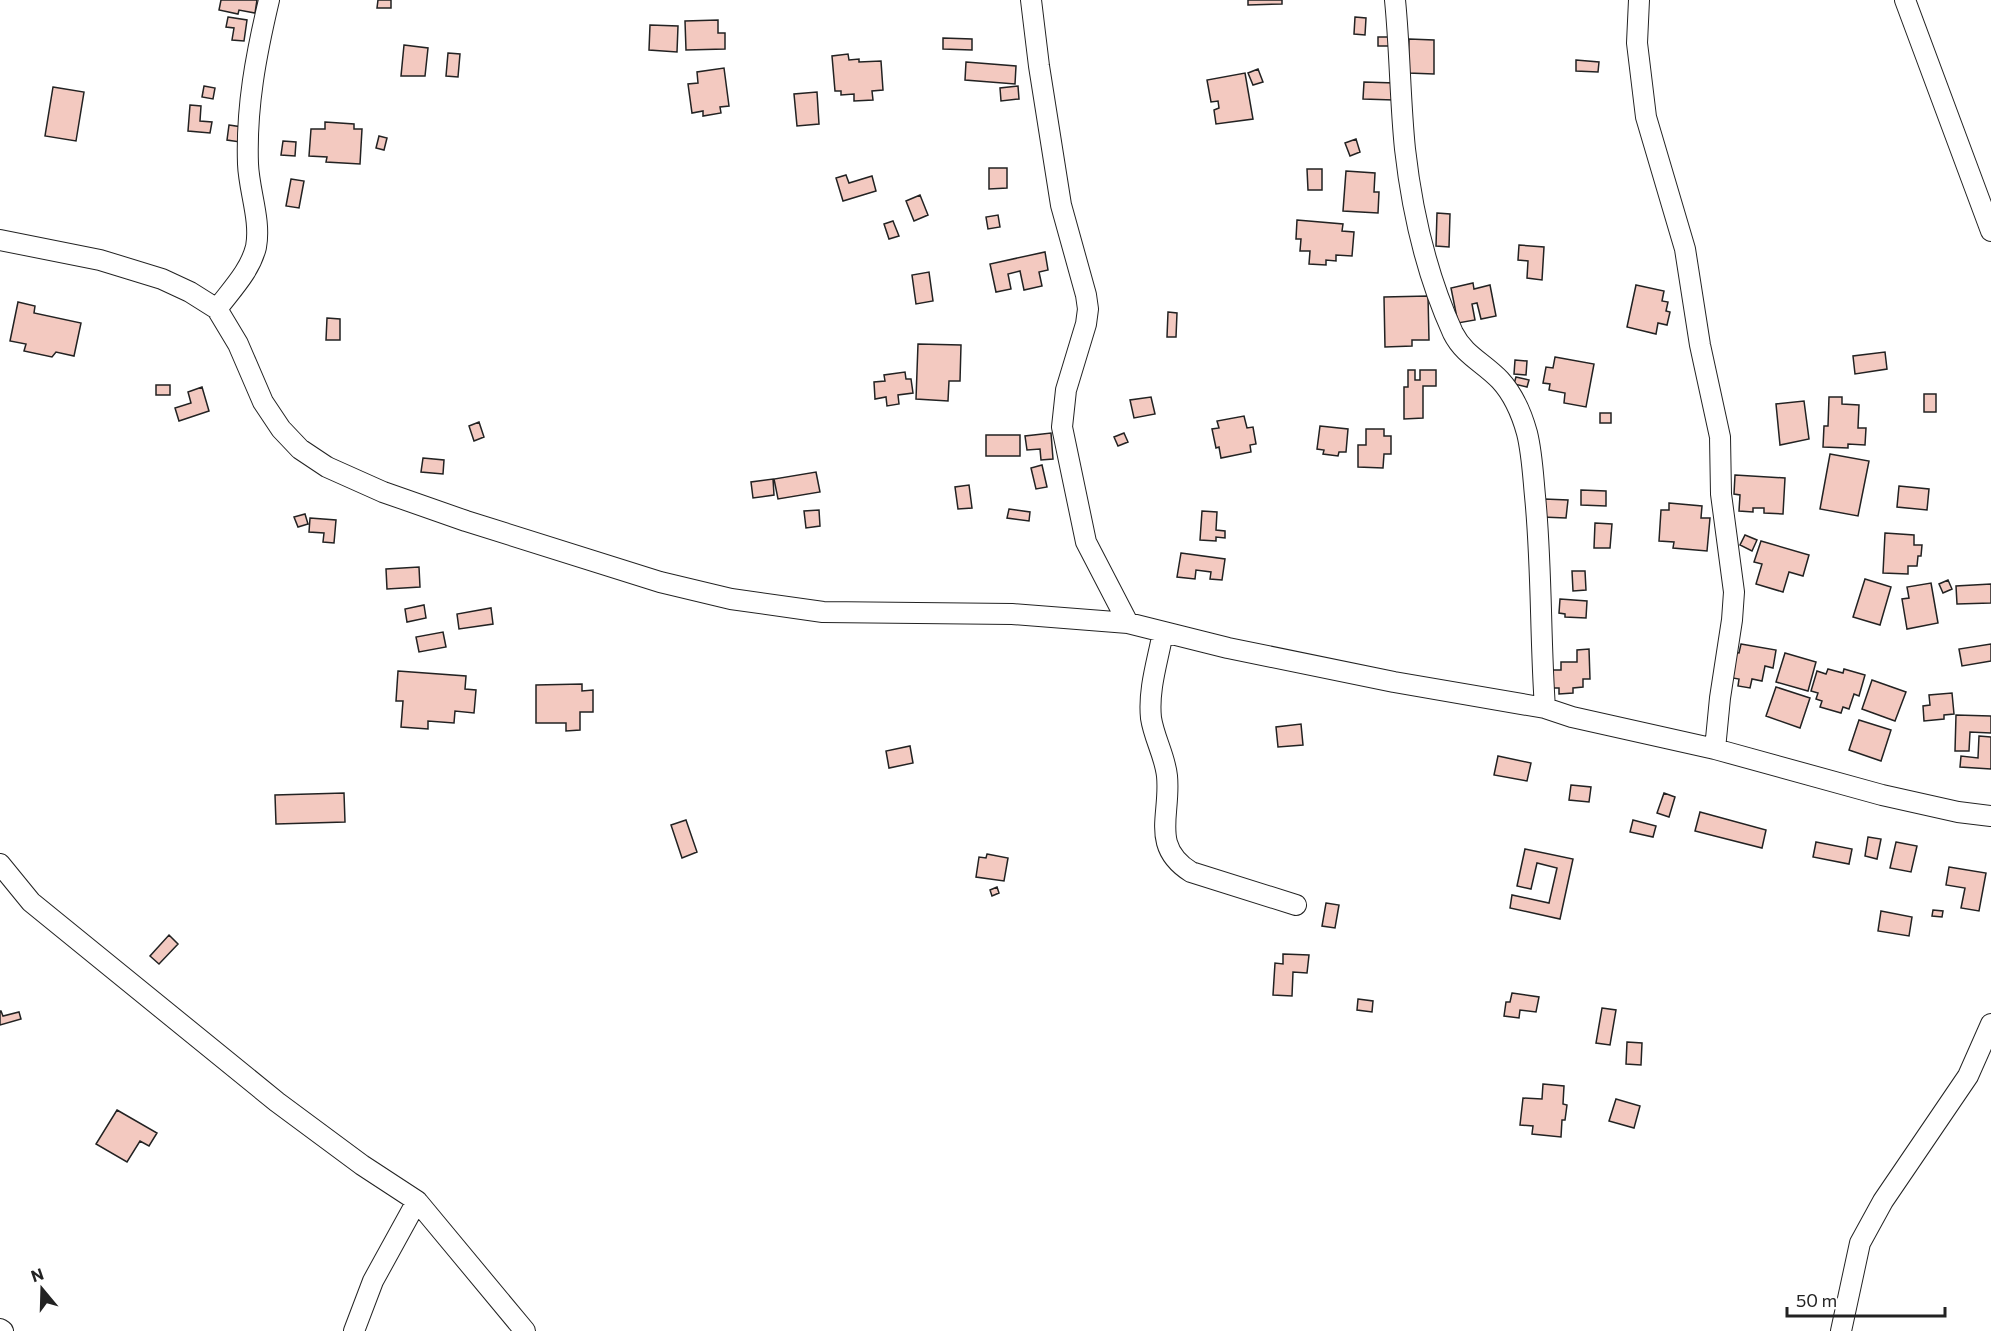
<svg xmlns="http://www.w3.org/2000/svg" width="1991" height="1331" font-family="Commissioner,sans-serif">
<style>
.building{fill:#f3c9c0;stroke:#222;stroke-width:1.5}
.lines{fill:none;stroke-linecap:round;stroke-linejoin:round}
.minor-casing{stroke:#222;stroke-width:22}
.minor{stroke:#fff;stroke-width:20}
</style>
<rect width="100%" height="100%" fill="#fff"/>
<path class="building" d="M 221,0 L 257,0 L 255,13 L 239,10 L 238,14 L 219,10 Z
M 378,0 L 391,0 L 391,8 L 377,8 Z
M 1248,0 L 1282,0 L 1282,4 L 1248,5 Z
M 228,17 L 247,20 L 244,41 L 232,40 L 234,28 L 226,27 Z
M 1355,17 L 1366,18 L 1365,35 L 1354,34 Z
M 718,20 L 718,33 L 725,33 L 725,49 L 686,50 L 685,21 Z
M 650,25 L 678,26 L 677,52 L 649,50 Z
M 1378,37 L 1389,37 L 1389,46 L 1378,46 Z
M 943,38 L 972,39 L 972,50 L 943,49 Z
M 1409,39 L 1434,40 L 1434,74 L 1408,73 Z
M 404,45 L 428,48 L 425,76 L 401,76 Z
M 448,53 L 460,54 L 458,77 L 446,76 Z
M 848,54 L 849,60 L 859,59 L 859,62 L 881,61 L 883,90 L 872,91 L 873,100 L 854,101 L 854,94 L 841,95 L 841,91 L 835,91 L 832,56 Z
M 1576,60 L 1599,62 L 1598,72 L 1576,71 Z
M 966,62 L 1016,66 L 1015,84 L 965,80 Z
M 724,68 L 729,106 L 720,107 L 721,113 L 703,116 L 703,111 L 692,113 L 688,84 L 698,83 L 697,72 Z
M 1258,69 L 1263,82 L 1253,85 L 1248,73 Z
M 1245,73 L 1253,119 L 1216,124 L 1214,110 L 1219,108 L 1218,101 L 1211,102 L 1207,80 Z
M 1364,82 L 1395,83 L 1394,100 L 1363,99 Z
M 204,86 L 215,88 L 213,99 L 202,97 Z
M 1018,86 L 1019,99 L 1001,101 L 1000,88 Z
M 53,87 L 84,92 L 76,141 L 45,136 Z
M 817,92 L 819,124 L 797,126 L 794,94 Z
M 190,105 L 201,106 L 200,121 L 212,122 L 210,133 L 188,131 Z
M 325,122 L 354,124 L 354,129 L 362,129 L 360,164 L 326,162 L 327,157 L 309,156 L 311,129 L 325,129 Z
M 229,125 L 242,127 L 240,142 L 227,140 Z
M 379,136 L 387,138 L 384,150 L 376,148 Z
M 1356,139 L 1360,152 L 1350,156 L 1345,143 Z
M 283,141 L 296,142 L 295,156 L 281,155 Z
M 989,168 L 1007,168 L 1007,188 L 989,189 Z
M 1307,169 L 1322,169 L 1322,190 L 1308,190 Z
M 1346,171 L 1375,173 L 1374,192 L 1379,192 L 1378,213 L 1343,211 Z
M 846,175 L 849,183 L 872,176 L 876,191 L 843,201 L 836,178 Z
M 291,179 L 304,181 L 299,208 L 286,206 Z
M 920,195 L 928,215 L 914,221 L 906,201 Z
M 1437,213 L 1450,214 L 1449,247 L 1436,246 Z
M 998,215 L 1000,227 L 988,229 L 986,217 Z
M 1297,220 L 1343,224 L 1342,231 L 1354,232 L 1352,256 L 1336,255 L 1336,261 L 1326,260 L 1326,265 L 1309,264 L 1310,251 L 1300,251 L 1301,239 L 1296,239 Z
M 893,221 L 899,236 L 889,239 L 884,224 Z
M 1519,245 L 1544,247 L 1542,280 L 1527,278 L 1528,261 L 1518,260 Z
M 1045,252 L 1048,270 L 1039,272 L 1042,286 L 1024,290 L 1020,271 L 1008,274 L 1011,289 L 996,292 L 990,264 Z
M 929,272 L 933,301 L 916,304 L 912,275 Z
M 1473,283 L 1474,289 L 1490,285 L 1496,316 L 1481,319 L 1477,303 L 1472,304 L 1475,320 L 1458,323 L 1451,288 Z
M 1636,285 L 1664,291 L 1662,301 L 1668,302 L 1666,311 L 1670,312 L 1667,325 L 1658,323 L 1656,334 L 1627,327 Z
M 1428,296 L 1429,340 L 1412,340 L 1412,346 L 1385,347 L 1384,297 Z
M 18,302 L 35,306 L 34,313 L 81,323 L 74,356 L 56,352 L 52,357 L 24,351 L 26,344 L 10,341 Z
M 1168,312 L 1177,313 L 1176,337 L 1167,337 Z
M 327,318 L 340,319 L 340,340 L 326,340 Z
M 918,344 L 961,345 L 960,381 L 949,381 L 948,401 L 916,399 Z
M 1885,352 L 1887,369 L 1855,374 L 1853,356 Z
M 1555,357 L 1594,364 L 1586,407 L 1564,403 L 1565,393 L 1549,390 L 1550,384 L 1543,383 L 1546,367 L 1553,368 Z
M 1515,360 L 1527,361 L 1526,375 L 1514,374 Z
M 1408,370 L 1415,370 L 1415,380 L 1420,380 L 1420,370 L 1436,370 L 1436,386 L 1423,386 L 1423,418 L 1404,419 L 1404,387 L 1408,387 Z
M 905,372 L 906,379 L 911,379 L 913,393 L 898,395 L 899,404 L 887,406 L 886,397 L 875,399 L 874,382 L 885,381 L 884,375 Z
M 1516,377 L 1529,380 L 1527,387 L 1514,384 Z
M 156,385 L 170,385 L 170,395 L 156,395 Z
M 202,387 L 209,411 L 179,421 L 175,408 L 191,403 L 188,392 Z
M 1924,394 L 1936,394 L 1936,412 L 1924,412 Z
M 1151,397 L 1155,414 L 1134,418 L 1130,400 Z
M 1829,397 L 1842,397 L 1842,404 L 1859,405 L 1858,428 L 1866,428 L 1865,445 L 1848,444 L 1848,448 L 1823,447 L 1824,426 L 1828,426 Z
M 1804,401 L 1809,439 L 1780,445 L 1776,404 Z
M 1600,413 L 1611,413 L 1611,423 L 1600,423 Z
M 1244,416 L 1247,428 L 1253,427 L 1256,444 L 1250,445 L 1251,452 L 1221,458 L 1219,447 L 1216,448 L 1212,429 L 1219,428 L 1217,421 Z
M 479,422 L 484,437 L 474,441 L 469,426 Z
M 1320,426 L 1348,429 L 1346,452 L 1339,452 L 1338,456 L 1323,454 L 1324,450 L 1317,449 Z
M 1366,429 L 1384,429 L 1384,436 L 1391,436 L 1391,454 L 1384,454 L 1383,468 L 1358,467 L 1358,445 L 1366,445 Z
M 1051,433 L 1053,459 L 1041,460 L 1040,449 L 1027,450 L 1025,436 Z
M 1124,433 L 1128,442 L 1118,446 L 1114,437 Z
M 986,435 L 1020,435 L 1020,456 L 986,456 Z
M 1830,454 L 1869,461 L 1858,516 L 1820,509 Z
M 423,458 L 444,460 L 443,474 L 421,472 Z
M 1042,465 L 1047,487 L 1036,489 L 1031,468 Z
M 816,472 L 820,492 L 778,499 L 774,479 Z
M 1735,475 L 1785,478 L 1783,514 L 1764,513 L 1764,508 L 1753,508 L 1753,512 L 1739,511 L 1740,495 L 1734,494 Z
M 773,479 L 774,495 L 753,498 L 751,482 Z
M 969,485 L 972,508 L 958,509 L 955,487 Z
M 1899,486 L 1929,489 L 1927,510 L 1897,507 Z
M 1581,490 L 1606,491 L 1606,506 L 1581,505 Z
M 1544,499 L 1568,500 L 1566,518 L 1542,517 Z
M 1669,503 L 1702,506 L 1701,518 L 1710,518 L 1707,551 L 1673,548 L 1674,542 L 1659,541 L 1661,510 L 1669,510 Z
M 1009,509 L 1030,512 L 1029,521 L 1007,518 Z
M 819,510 L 820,526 L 806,528 L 804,511 Z
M 1202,511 L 1217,512 L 1216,530 L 1225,531 L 1225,538 L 1216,537 L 1216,541 L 1200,540 Z
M 305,514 L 308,524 L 298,527 L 294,517 Z
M 310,518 L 336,520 L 334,543 L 323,542 L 324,533 L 309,532 Z
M 1595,523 L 1612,524 L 1610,548 L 1594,548 Z
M 1885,533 L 1914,535 L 1914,545 L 1922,545 L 1921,556 L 1918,556 L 1917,566 L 1908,566 L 1908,574 L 1883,573 Z
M 1745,535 L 1757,540 L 1752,551 L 1740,545 Z
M 1761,541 L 1809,555 L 1803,576 L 1789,572 L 1783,592 L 1756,584 L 1762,564 L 1754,562 Z
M 1181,553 L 1225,559 L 1222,580 L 1210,579 L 1211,572 L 1196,570 L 1195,579 L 1177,577 Z
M 419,567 L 420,587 L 387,589 L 386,569 Z
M 1572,571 L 1585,571 L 1586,590 L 1573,591 Z
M 1865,579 L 1891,587 L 1880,625 L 1853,617 Z
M 1948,580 L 1952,589 L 1943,593 L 1939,584 Z
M 1931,583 L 1938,623 L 1907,629 L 1902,599 L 1909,598 L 1907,587 Z
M 1991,584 L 1991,603 L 1957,604 L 1956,586 Z
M 1560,599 L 1587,601 L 1586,618 L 1565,617 L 1565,614 L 1559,613 Z
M 424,605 L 426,618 L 407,622 L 405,609 Z
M 491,608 L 493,624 L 459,629 L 457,614 Z
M 443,632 L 446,647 L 419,652 L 416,637 Z
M 1741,644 L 1776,650 L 1773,668 L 1765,666 L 1762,681 L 1752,679 L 1750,688 L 1738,686 L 1739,679 L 1727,677 L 1732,652 L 1739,653 Z
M 1991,644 L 1991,661 L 1962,666 L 1959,649 Z
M 1589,649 L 1590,679 L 1583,679 L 1583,687 L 1573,688 L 1573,693 L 1559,694 L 1559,688 L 1547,688 L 1546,670 L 1561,670 L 1561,662 L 1577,662 L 1577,650 Z
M 1785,653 L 1816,662 L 1808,691 L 1776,682 Z
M 1828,669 L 1843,673 L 1844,669 L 1865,675 L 1859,696 L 1854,694 L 1849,709 L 1843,707 L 1841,713 L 1820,707 L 1822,701 L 1816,699 L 1818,693 L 1811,691 L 1817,671 L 1826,674 Z
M 398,671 L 466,676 L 465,689 L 476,690 L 474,713 L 455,711 L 454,723 L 428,721 L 428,729 L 401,727 L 403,701 L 396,701 Z
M 1872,680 L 1906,692 L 1895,721 L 1862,709 Z
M 582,684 L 582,691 L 593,690 L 593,712 L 580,712 L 580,730 L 566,731 L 566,723 L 536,723 L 536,685 Z
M 1776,687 L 1810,698 L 1800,728 L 1766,716 Z
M 1952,693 L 1954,714 L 1944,715 L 1944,719 L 1924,721 L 1923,706 L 1930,705 L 1929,695 Z
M 1956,715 L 1991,716 L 1991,733 L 1970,732 L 1969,751 L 1955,751 Z
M 1859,720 L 1891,730 L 1881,761 L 1849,750 Z
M 1301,724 L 1303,745 L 1278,747 L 1276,727 Z
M 1979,736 L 1991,737 L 1991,769 L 1960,767 L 1961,756 L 1978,758 Z
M 910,746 L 913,763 L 889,768 L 886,751 Z
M 1498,756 L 1531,763 L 1527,781 L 1494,775 Z
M 1571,785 L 1591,787 L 1589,802 L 1569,800 Z
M 344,793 L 345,822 L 276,824 L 275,795 Z
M 1664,793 L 1675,797 L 1669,817 L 1657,813 Z
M 1700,812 L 1766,830 L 1762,848 L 1695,831 Z
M 686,820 L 697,852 L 682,858 L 671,825 Z
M 1633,820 L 1656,826 L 1653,837 L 1630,832 Z
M 1868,837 L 1881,839 L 1877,859 L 1865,856 Z
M 1816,842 L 1852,849 L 1849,864 L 1813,857 Z
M 1896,842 L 1917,846 L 1911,872 L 1890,868 Z
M 1525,849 L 1573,859 L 1560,919 L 1510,908 L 1512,895 L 1549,903 L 1557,868 L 1537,863 L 1531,889 L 1517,886 Z
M 987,854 L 1008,858 L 1004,881 L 976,877 L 979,857 L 986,858 Z
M 1949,867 L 1986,873 L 1979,911 L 1961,908 L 1965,888 L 1946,885 Z
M 997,887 L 999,893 L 992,896 L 990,890 Z
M 1326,903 L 1339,905 L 1335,928 L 1322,926 Z
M 1933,910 L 1943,911 L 1942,917 L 1932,916 Z
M 1881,911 L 1912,917 L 1909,936 L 1878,931 Z
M 169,935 L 178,944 L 159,964 L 150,956 Z
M 1283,954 L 1309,955 L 1307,973 L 1293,972 L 1292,996 L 1273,995 L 1275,963 L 1283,964 Z
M 1512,993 L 1539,997 L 1536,1012 L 1520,1010 L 1519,1018 L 1504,1016 L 1506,1002 L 1510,1002 Z
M 1358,999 L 1373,1001 L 1372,1012 L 1357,1010 Z
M 1602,1008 L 1616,1010 L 1610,1045 L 1596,1043 Z
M 0,1011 L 1,1011 L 3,1016 L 19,1012 L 21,1019 L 0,1025 Z
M 1627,1042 L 1642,1043 L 1641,1065 L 1626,1064 Z
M 1543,1084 L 1564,1086 L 1563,1104 L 1567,1105 L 1565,1120 L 1562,1120 L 1561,1137 L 1532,1134 L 1533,1126 L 1520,1125 L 1523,1098 L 1542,1099 Z
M 1616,1099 L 1640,1106 L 1634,1128 L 1609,1121 Z
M 117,1110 L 157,1133 L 149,1146 L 140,1141 L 127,1162 L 96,1144 Z"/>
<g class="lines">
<defs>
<path id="minor" d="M 1031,0 L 1039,66 L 1061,205 L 1086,295 L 1088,309 L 1086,324 L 1066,390 L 1062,427 L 1086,542 L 1128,623
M 1395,0 C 1400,50 1400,100 1405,149 C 1412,211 1427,276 1453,333 C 1464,355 1484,363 1500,380 C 1513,394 1522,415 1527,433 C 1532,453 1533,475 1535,496 C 1542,566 1540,637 1545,708
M 1639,0 L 1637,43 L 1646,117 L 1685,249 L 1700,345 L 1720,437 L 1721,494 L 1734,592 L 1732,620 L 1720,698 L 1715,749
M 1905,0 L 1991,231
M 0,240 L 100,260 L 162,279 L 190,292 L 217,309 L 238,344 L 263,402 L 281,429 L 300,449 L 327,467 L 383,492 L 466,521 L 660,582 L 731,599 L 823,612 L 1012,614 L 1128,623 L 1228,648 L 1394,682 L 1545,708 L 1572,717 L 1715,749 L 1882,795 L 1958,812 L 1991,816
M 217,309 C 232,289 250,271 256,247 C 261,220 249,191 248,164 C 246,107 256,55 269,0
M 1163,632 C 1158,660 1148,689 1151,718 C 1154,738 1165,756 1167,776 C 1171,815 1150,846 1191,872 L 1296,905
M 0,864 L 31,902 L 277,1102 L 362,1165 L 417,1201 L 525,1331
M 0,1329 L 3,1331
M 354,1331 L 373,1281 L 417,1201
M 1841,1331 L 1860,1243 L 1883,1201 L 1968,1076 L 1991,1024"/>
</defs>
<use href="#minor" class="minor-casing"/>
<use href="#minor" class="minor"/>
</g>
<g transform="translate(42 1289) rotate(341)" stroke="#ffffff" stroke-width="4.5" paint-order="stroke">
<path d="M0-4.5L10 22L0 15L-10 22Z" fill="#222222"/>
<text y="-9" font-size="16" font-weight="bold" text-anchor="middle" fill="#222222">N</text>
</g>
<path d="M1787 1307v9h158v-9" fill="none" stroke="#222222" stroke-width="3"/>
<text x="1796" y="1307" font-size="18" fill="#222222" stroke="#ffffff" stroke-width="4.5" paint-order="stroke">50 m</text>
</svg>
